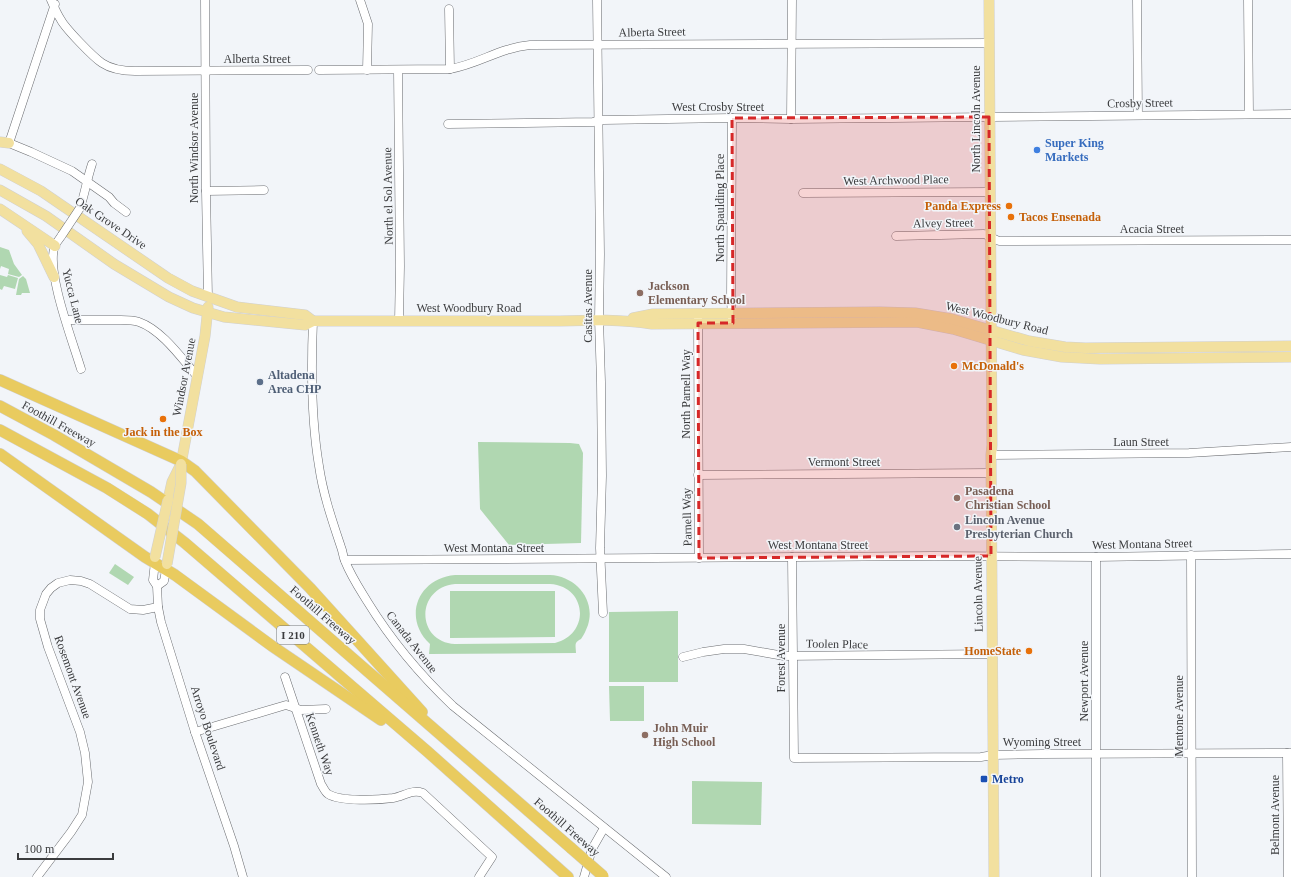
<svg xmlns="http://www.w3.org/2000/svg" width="1291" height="877" font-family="'Times New Roman',serif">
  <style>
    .green { fill: #b0d7b1; fill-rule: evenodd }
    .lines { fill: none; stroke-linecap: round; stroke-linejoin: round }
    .minor-casing { stroke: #6a6c70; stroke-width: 9 }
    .major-casing { stroke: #d0d0d1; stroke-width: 11 }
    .highway-casing { stroke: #d0d0d1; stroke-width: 12 }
    .minor { stroke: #fff; stroke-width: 8 }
    .major { stroke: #f2e09f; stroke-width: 10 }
    .highway { stroke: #e9cb5f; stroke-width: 11 }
    .minor-bridge-casing { stroke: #6a6c70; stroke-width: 9; stroke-linecap: butt }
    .major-bridge-casing { stroke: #d0d0d1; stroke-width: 11; stroke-linecap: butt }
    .highway-bridge-casing { stroke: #d0d0d1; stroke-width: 12; stroke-linecap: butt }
    .minor-bridge { stroke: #fff; stroke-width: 8 }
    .major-bridge { stroke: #f2e09f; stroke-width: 10 }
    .highway-bridge { stroke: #e9cb5f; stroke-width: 11 }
    .marked { fill: #d62828; fill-opacity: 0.2; stroke: #d62828; stroke-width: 3; stroke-dasharray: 8 5; stroke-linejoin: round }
    .shop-dot { fill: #3f7fe0; stroke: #f2f5f9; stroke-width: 1.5 }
    .food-dot { fill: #e8710a; stroke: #f2f5f9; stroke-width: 1.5 }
    .education-dot { fill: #8d6e63; stroke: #f2f5f9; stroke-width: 1.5 }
    .service-dot { fill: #5c6f8a; stroke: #f2f5f9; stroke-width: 1.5 }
    .worship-dot { fill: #6b7280; stroke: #f2f5f9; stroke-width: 1.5 }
    .transit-dot { fill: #1a4fb4; stroke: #f2f5f9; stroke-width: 1.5 }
    .labels { text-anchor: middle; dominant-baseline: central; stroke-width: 3; stroke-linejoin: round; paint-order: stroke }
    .shield { fill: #f2f5f9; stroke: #727476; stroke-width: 1 }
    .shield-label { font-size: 11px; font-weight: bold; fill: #3b3c3e }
    .street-label { font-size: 12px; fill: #3b3c3e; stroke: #f2f5f9 }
    .shop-label { font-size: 12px; font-weight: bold; fill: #366cbe; stroke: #f2f5f9; text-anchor: start }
    .food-label { font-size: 12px; font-weight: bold; fill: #c56008; stroke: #f2f5f9; text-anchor: end }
    .education-label { font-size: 12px; font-weight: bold; fill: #785e54; stroke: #f2f5f9; text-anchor: start }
    .service-label { font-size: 12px; font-weight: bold; fill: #4e5e75; stroke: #f2f5f9; text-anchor: start }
    .worship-label { font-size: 12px; font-weight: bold; fill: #5b616d; stroke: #f2f5f9; text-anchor: start }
    .transit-label { font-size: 12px; font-weight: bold; fill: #164399; stroke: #f2f5f9; text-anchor: start }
  </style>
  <rect width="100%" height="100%" fill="#f2f5f9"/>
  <g class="green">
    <path d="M 0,247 L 9,250 L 14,264 L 22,275 L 19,277 L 8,274 L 9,269 L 1,266 L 0,269 Z"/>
    <path d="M 0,275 L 7,277 L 8,275 L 18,278 L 15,289 L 4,286 L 2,290 L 0,289 Z"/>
    <path d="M 23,276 L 26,279 L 30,293 L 22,293 L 21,295 L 16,295 L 19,279 Z"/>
    <path d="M 478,442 L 570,443 L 579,444 L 583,453 L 581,543 L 509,545 L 480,509 Z"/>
    <path d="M 115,564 L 134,577 L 128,585 L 109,573 Z"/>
    <path d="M 455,575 L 550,575 C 575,576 596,599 588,625 C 586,630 584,635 581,639 C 579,640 577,641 576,643 C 575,645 576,650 576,653 L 429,654 L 430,644 C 402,618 418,578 455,575 ZM 455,584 L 550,584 C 587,586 591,634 555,643 L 455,644 C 416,642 415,588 455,584 Z"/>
    <path d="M 450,591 L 555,591 L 555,637 L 450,638 Z"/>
    <path d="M 678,611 L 678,682 L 609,682 L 609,612 Z"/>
    <path d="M 609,686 L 644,686 L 644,721 L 610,721 Z"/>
    <path d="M 692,781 L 762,782 L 761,825 L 692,824 Z"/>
  </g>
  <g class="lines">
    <g class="minor-casing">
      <g id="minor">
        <path d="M 51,0 C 54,7 57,14 61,20 C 66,29 93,57 102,63 C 111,69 124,71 135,71 L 308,70"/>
        <path d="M 205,0 L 206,191 L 208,297"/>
        <path d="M 360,0 L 368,24 L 367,70"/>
        <path d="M 597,0 L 600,254 L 599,319 L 601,382 L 602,476 L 600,548 L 603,613"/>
        <path d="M 1137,0 L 1138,115"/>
        <path d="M 1248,0 L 1249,114"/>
        <path d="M 55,4 L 9,143 L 31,152 L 72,171 L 109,197 L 114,203 L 126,212"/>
        <path d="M 449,9 L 450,69"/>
        <path d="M 319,70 L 450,69 C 479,64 499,48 530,45 L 989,43"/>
        <path d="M 398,70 L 400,266 L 399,321"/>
        <path d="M 732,118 L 731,300 L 732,318"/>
        <path d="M 791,119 L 792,0"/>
        <path d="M 448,124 L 593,122 L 603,120 L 732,118 L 791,119 L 1291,114"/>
        <path d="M 206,191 L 264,190"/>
        <path d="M 803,193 L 990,192"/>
        <path d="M 80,208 C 85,193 87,179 92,164"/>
        <path d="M 62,235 C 60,238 57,242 55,245 C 45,270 73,342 81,369"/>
        <path d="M 896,236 L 984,234 L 999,241 L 1291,240"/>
        <path d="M 698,319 L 699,558"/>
        <path d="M 66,320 C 81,320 96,320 112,320 C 121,320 131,319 139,322 C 162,330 182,359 197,376"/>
        <path d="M 313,321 C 311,368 311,419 319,466 C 323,494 332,520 341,547 C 343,552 343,557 345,561 C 351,576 359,588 367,601 C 391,640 419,674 453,706 L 666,877"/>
        <path d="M 991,455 L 1189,453 L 1291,447"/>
        <path d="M 698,475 L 991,473"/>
        <path d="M 1191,555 L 1192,877"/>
        <path d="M 792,557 L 794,758 L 981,757 L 993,755 L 1042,754 L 1291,753"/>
        <path d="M 345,560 L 934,556 L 1096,557 L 1291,554"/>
        <path d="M 155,562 L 153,580 L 157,586 L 158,607 L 161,622 L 195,732 L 234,846 L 243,877"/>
        <path d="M 157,586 L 164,581 L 166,570"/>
        <path d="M 683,657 L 703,652 L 724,649 L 744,649 L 784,656 L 992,654"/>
        <path d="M 285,677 L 321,784 C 323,787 325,792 328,794 C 341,802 378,800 393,798 C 404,796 412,789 423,793 L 492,857 L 479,877"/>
        <path d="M 195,732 L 286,705 L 301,710 L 326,709"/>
        <path d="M 1287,753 L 1288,877"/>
        <path d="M 37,877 L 71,832 L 82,815 L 88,782 L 85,753 L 80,732 L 48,647 L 40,619 L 40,610 L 46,594 L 51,588 L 58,583 L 70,580 L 81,581 L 90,584 L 130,609 L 143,610 L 158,607"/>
        <path d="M 584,877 L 592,849 L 604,828"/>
        <path d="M 1096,877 L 1096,557"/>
      </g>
    </g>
    <g class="major-casing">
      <g id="major">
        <path d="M 989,0 L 992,445 L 991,455 L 994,877"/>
        <path d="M 0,142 L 9,143"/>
        <path d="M 0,169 L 41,191 L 168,278 L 192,291 L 237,307 L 305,315 L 313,321"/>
        <path d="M 0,190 L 46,216 L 114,264 L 169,297 L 193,308 L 224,317 L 305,325 L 313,321 L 559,321 C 591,320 621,319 652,324 L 917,322 L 953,329 L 1023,350 L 1062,357 L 1100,359 L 1291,357"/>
        <path d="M 0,209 L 55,246"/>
        <path d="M 27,231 L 38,244 L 54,277"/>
        <path d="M 633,318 L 653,314 L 880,312 L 915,313 L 952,319 L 1029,341 L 1065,347 L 1085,348 L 1291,346"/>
        <path d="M 168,500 L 172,482 L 181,464 L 205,336 L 208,307"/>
      </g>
    </g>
    <g class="highway-casing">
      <g id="highway">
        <path d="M 0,380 L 181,461 L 195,471 L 310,588 L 422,712"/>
        <path d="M 0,406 L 54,435 L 151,492 L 198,524 L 571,848"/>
        <path d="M 0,430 L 107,488 L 148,514 L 185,543 L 428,752 L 568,877"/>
        <path d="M 0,454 L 145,557 L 175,575 L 272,646 L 381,720"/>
      </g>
    </g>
    <use href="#minor" class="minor"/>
    <use href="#major" class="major"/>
    <use href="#highway" class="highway"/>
    <g class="minor-bridge-casing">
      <path id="minor-bridge" d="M 62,235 L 80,208"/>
    </g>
    <g class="major-bridge-casing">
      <g id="major-bridge">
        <path d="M 155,557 L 168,500"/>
        <path d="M 167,564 L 181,483 L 181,464"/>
      </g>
    </g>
    <g class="highway-bridge-casing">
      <path id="highway-bridge" d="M 571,848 L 603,876"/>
    </g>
    <use href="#minor-bridge" class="minor-bridge"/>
    <use href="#major-bridge" class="major-bridge"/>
    <use href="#highway-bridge" class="highway-bridge"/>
  </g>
  <path class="marked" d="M 989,117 L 991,556 L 699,558 L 698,323 L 733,323 L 732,118 Z"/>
  <circle class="shop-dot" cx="1037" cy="150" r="4"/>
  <g class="food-dot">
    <circle cx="1009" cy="206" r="4"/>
    <circle cx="1011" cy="217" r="4"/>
    <circle cx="954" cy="366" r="4"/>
    <circle cx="163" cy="419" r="4"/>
    <circle cx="1029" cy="651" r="4"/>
  </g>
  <g class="education-dot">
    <circle cx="640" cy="293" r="4"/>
    <circle cx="957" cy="498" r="4"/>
    <circle cx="645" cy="735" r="4"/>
  </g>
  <circle class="service-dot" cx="260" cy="382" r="4"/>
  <circle class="worship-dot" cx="957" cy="527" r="4"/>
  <rect class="transit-dot" x="980" y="775" width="8" height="8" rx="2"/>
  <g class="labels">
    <rect class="shield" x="277" y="626" width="32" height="18" rx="3"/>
    <g class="shield-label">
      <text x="293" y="635">I 210</text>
    </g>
    <g class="street-label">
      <text transform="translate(652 32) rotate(-1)">Alberta Street</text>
      <text x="257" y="59">Alberta Street</text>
      <text transform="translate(1140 103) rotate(-1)">Crosby Street</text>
      <text x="718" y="107">West Crosby Street</text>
      <text transform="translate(976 119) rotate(-90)">North Lincoln Avenue</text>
      <text transform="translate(194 148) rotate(-90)">North Windsor Avenue</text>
      <text transform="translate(896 180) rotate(-1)">West Archwood Place</text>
      <text transform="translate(388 196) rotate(-91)">North el Sol Avenue</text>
      <text transform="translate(720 208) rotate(-90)">North Spaulding Place</text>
      <text transform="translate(111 223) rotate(34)">Oak Grove Drive</text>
      <text transform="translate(943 223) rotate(-1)">Alvey Street</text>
      <text x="1152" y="229">Acacia Street</text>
      <text transform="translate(73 296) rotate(76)">Yucca Lane</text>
      <text transform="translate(588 306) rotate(-90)">Casitas Avenue</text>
      <text x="469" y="308">West Woodbury Road</text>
      <text transform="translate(997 318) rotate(14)">West Woodbury Road</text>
      <text transform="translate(184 377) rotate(-79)">Windsor Avenue</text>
      <text transform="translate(686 394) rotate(-90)">North Parnell Way</text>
      <text transform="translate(59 424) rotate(29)">Foothill Freeway</text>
      <text x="1141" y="442">Laun Street</text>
      <text x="844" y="462">Vermont Street</text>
      <text transform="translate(687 517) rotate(-91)">Parnell Way</text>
      <text transform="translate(1142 544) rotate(-1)">West Montana Street</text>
      <text x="818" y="545">West Montana Street</text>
      <text x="494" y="548">West Montana Street</text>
      <text transform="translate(978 594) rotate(-91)">Lincoln Avenue</text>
      <text transform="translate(323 615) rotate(41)">Foothill Freeway</text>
      <text transform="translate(412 642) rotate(52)">Canada Avenue</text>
      <text transform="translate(837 644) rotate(1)">Toolen Place</text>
      <text transform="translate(781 658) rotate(-90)">Forest Avenue</text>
      <text transform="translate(73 677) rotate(70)">Rosemont Avenue</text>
      <text transform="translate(1084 681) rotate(-90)">Newport Avenue</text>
      <text transform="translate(1179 716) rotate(-90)">Mentone Avenue</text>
      <text transform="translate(208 728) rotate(72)">Arroyo Boulevard</text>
      <text x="1042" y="742">Wyoming Street</text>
      <text transform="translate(320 744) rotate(71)">Kenneth Way</text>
      <text transform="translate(1275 815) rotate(-90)">Belmont Avenue</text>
      <text transform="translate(567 827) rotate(41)">Foothill Freeway</text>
    </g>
    <g class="shop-label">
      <text x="1045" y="143">Super King<tspan x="1045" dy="14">Markets</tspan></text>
    </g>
    <g class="food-label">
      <text x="1001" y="206">Panda Express</text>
      <text x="1019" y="217" text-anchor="start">Tacos Ensenada</text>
      <text x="962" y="366" text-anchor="start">McDonald's</text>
      <text x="163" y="432" text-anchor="middle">Jack in the Box</text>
      <text x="1021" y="651">HomeState</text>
    </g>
    <g class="education-label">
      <text x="648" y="286">Jackson<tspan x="648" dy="14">Elementary School</tspan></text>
      <text x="965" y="491">Pasadena<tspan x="965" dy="14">Christian School</tspan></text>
      <text x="653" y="728">John Muir<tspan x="653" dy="14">High School</tspan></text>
    </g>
    <g class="service-label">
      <text x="268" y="375">Altadena<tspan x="268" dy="14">Area CHP</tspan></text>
    </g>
    <g class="worship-label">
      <text x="965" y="520">Lincoln Avenue<tspan x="965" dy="14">Presbyterian Church</tspan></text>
    </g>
    <g class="transit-label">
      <text x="992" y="779">Metro</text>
    </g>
  </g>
  <path d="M18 853v6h95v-6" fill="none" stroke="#3b3c3e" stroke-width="2"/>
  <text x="24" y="853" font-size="12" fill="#3b3c3e" stroke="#f2f5f9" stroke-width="3" paint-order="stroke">100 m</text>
</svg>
